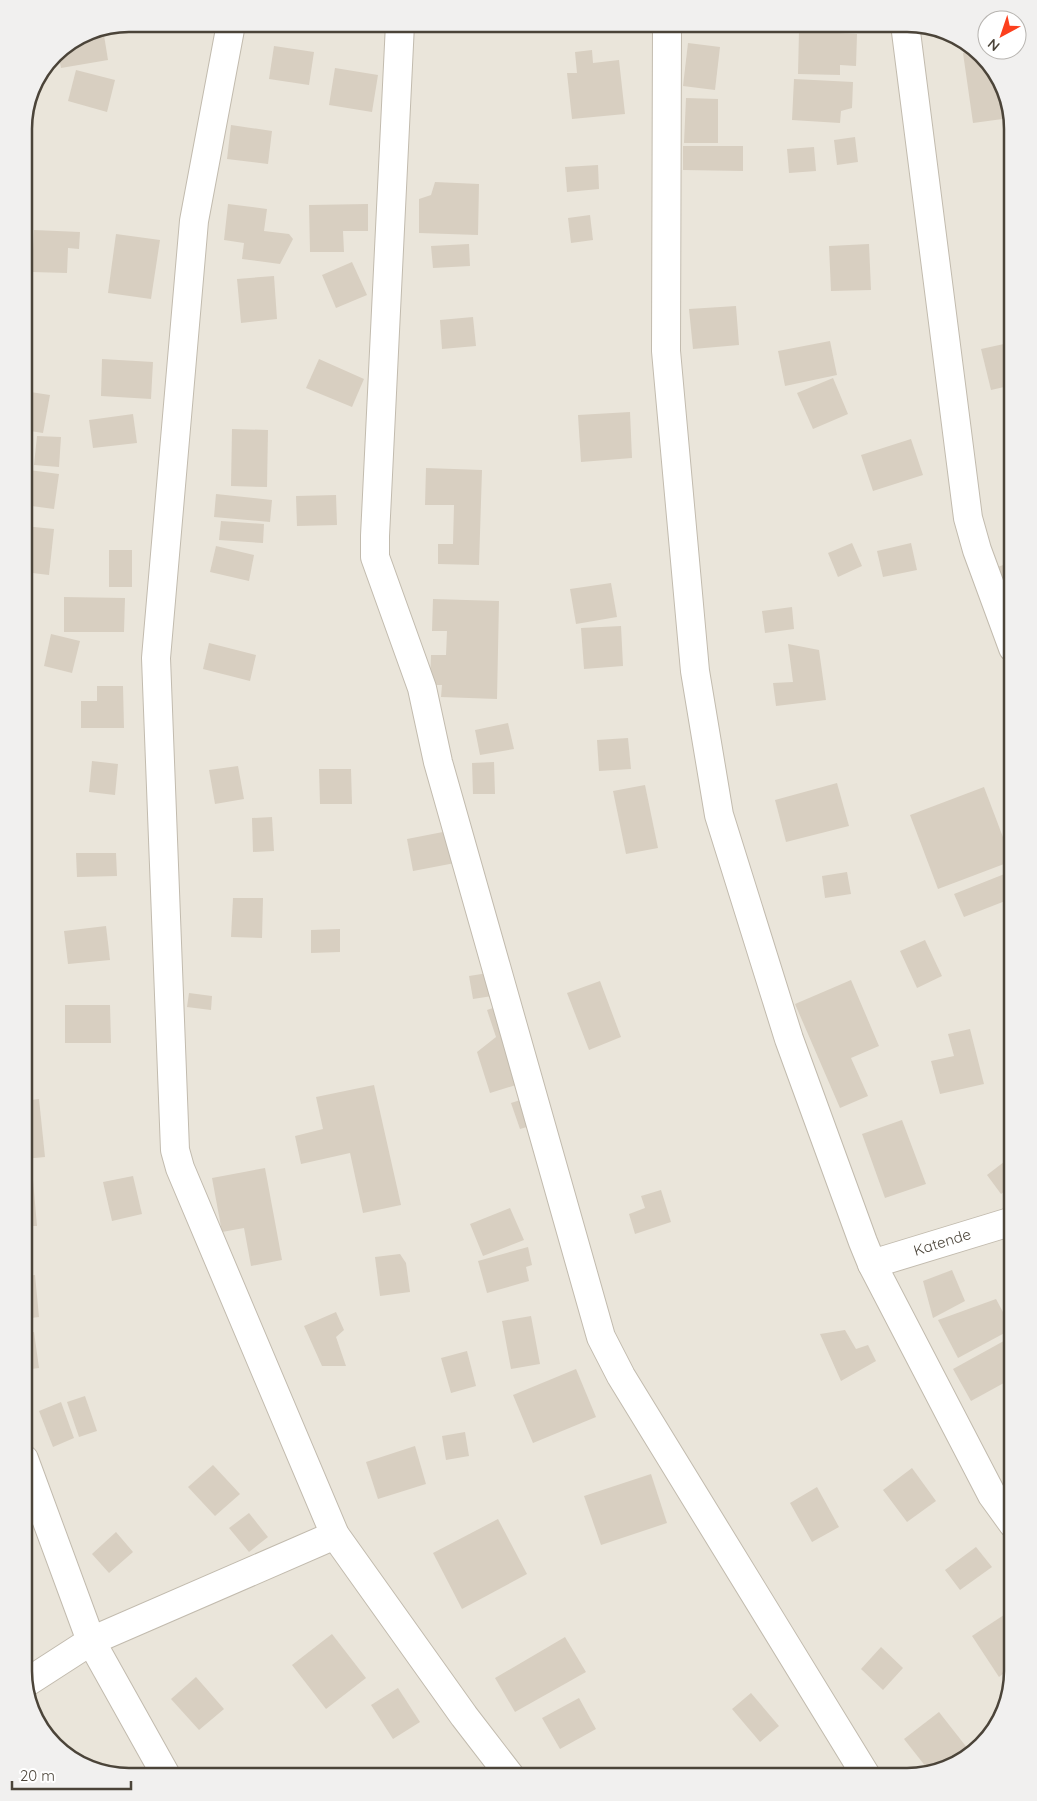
<svg xmlns="http://www.w3.org/2000/svg" width="1037" height="1801" font-family="Quicksand,sans-serif">
  <style>
    .residential { fill: #eae5da }
    .building { fill: #d8cfc1 }
    .lines { fill: none; stroke-linecap: round; stroke-linejoin: round }
    .street-casing { stroke: #c2bbae; stroke-width: 30 }
    .street { stroke: #fff; stroke-width: 28 }
    .labels { text-anchor: middle; dominant-baseline: central; stroke-width: 4; stroke-linejoin: round; paint-order: stroke }
    .street-label { font-size: 15px; fill: #4b4439; stroke: #fff }
    .rim { fill: none; stroke: #4b4439; stroke-width: 2.5 }
  </style>
  <rect width="100%" height="100%" fill="#f6f3ec"/>
  <path class="residential" d="M 130,24 L 915,24 L 966,42 L 1002,83 L 1013,130 L 1013,1672 L 996,1730 L 954,1766 L 907,1777 L 123,1777 L 71,1760 L 35,1718 L 24,1671 L 24,123 L 32,89 L 55,55 L 89,32 Z"/>
  <g class="building">
    <path d="M 804,24 L 834,24 L 834,25 L 806,31 Z"/>
    <path d="M 103,29 L 108,60 L 61,68 L 58,53 L 89,32 Z"/>
    <path d="M 799,31 L 857,34 L 856,66 L 840,65 L 840,75 L 798,74 Z"/>
    <path d="M 688,43 L 720,47 L 715,90 L 683,86 Z"/>
    <path d="M 274,46 L 314,52 L 309,85 L 269,79 Z"/>
    <path d="M 592,50 L 593,63 L 619,60 L 625,114 L 572,119 L 567,73 L 577,73 L 575,52 Z"/>
    <path d="M 975,52 L 1002,83 L 1010,118 L 973,123 L 963,53 Z"/>
    <path d="M 335,68 L 378,75 L 372,112 L 329,105 Z"/>
    <path d="M 76,70 L 115,80 L 107,112 L 68,101 Z"/>
    <path d="M 794,79 L 853,82 L 852,108 L 841,111 L 840,123 L 792,120 Z"/>
    <path d="M 686,98 L 718,99 L 718,143 L 684,143 Z"/>
    <path d="M 231,125 L 272,131 L 268,164 L 227,159 Z"/>
    <path d="M 855,137 L 858,162 L 837,165 L 834,140 Z"/>
    <path d="M 683,146 L 743,146 L 743,171 L 683,170 Z"/>
    <path d="M 814,147 L 816,171 L 789,173 L 787,149 Z"/>
    <path d="M 598,165 L 599,189 L 567,192 L 565,167 Z"/>
    <path d="M 435,182 L 479,184 L 478,235 L 419,233 L 419,199 L 431,195 Z"/>
    <path d="M 228,204 L 267,209 L 264,231 L 289,234 L 293,239 L 280,264 L 242,259 L 244,243 L 224,240 Z"/>
    <path d="M 368,204 L 368,231 L 343,231 L 344,252 L 310,252 L 309,205 Z"/>
    <path d="M 590,215 L 593,240 L 571,243 L 568,218 Z"/>
    <path d="M 34,230 L 80,232 L 79,249 L 68,248 L 67,273 L 32,272 Z"/>
    <path d="M 116,234 L 160,240 L 151,299 L 108,293 Z"/>
    <path d="M 469,244 L 470,266 L 433,268 L 431,246 Z"/>
    <path d="M 869,244 L 871,290 L 831,291 L 829,246 Z"/>
    <path d="M 352,262 L 367,295 L 336,308 L 322,275 Z"/>
    <path d="M 274,276 L 277,319 L 241,323 L 237,279 Z"/>
    <path d="M 736,306 L 739,345 L 693,349 L 689,309 Z"/>
    <path d="M 473,317 L 476,346 L 442,349 L 440,320 Z"/>
    <path d="M 830,341 L 837,375 L 785,386 L 778,351 Z"/>
    <path d="M 1013,342 L 1013,385 L 991,390 L 981,349 Z"/>
    <path d="M 102,359 L 153,362 L 151,399 L 101,396 Z"/>
    <path d="M 319,359 L 364,379 L 352,407 L 306,388 Z"/>
    <path d="M 833,378 L 848,414 L 813,429 L 797,393 Z"/>
    <path d="M 24,391 L 50,395 L 43,433 L 24,430 Z"/>
    <path d="M 630,412 L 632,458 L 581,462 L 578,415 Z"/>
    <path d="M 133,414 L 137,443 L 93,448 L 89,420 Z"/>
    <path d="M 232,429 L 268,430 L 267,487 L 231,486 Z"/>
    <path d="M 37,436 L 61,437 L 59,467 L 34,465 Z"/>
    <path d="M 911,439 L 923,475 L 873,491 L 861,455 Z"/>
    <path d="M 426,468 L 482,470 L 479,565 L 438,564 L 438,544 L 453,544 L 454,505 L 425,505 Z"/>
    <path d="M 29,470 L 59,474 L 54,509 L 24,505 Z"/>
    <path d="M 216,494 L 272,500 L 270,522 L 214,517 Z"/>
    <path d="M 336,495 L 337,525 L 297,526 L 296,496 Z"/>
    <path d="M 221,521 L 264,524 L 263,543 L 219,540 Z"/>
    <path d="M 24,526 L 54,529 L 49,575 L 24,572 Z"/>
    <path d="M 852,543 L 862,566 L 838,577 L 828,553 Z"/>
    <path d="M 911,543 L 917,570 L 883,577 L 877,551 Z"/>
    <path d="M 216,546 L 254,555 L 249,581 L 210,572 Z"/>
    <rect x="109" y="550" width="23" height="37"/>
    <path d="M 1013,562 L 1013,610 L 997,567 Z"/>
    <path d="M 611,583 L 617,617 L 576,624 L 570,589 Z"/>
    <path d="M 64,597 L 125,598 L 124,632 L 64,632 Z"/>
    <path d="M 433,599 L 499,601 L 497,699 L 441,697 L 442,685 L 430,685 L 431,655 L 446,655 L 447,631 L 432,631 Z"/>
    <path d="M 792,607 L 794,629 L 765,633 L 762,611 Z"/>
    <path d="M 621,626 L 623,666 L 584,669 L 581,628 Z"/>
    <path d="M 51,634 L 80,641 L 72,673 L 44,666 Z"/>
    <path d="M 209,643 L 256,655 L 250,681 L 203,669 Z"/>
    <path d="M 788,644 L 819,650 L 826,700 L 776,706 L 773,683 L 793,682 Z"/>
    <path d="M 97,686 L 123,686 L 124,728 L 81,728 L 81,701 L 97,701 Z"/>
    <path d="M 508,723 L 514,749 L 480,755 L 475,730 Z"/>
    <path d="M 628,738 L 631,769 L 599,771 L 597,740 Z"/>
    <path d="M 92,761 L 118,764 L 115,795 L 89,792 Z"/>
    <path d="M 494,762 L 495,794 L 473,794 L 472,763 Z"/>
    <path d="M 238,766 L 244,799 L 215,804 L 209,770 Z"/>
    <path d="M 319,769 L 351,769 L 352,804 L 320,804 Z"/>
    <path d="M 837,783 L 849,826 L 786,842 L 775,800 Z"/>
    <path d="M 645,785 L 658,848 L 626,854 L 613,791 Z"/>
    <path d="M 984,787 L 1012,861 L 938,889 L 910,815 Z"/>
    <path d="M 272,817 L 274,851 L 253,852 L 252,818 Z"/>
    <path d="M 448,831 L 455,863 L 413,871 L 407,839 Z"/>
    <path d="M 76,853 L 116,853 L 117,876 L 77,877 Z"/>
    <path d="M 847,872 L 851,894 L 825,898 L 822,876 Z"/>
    <path d="M 1007,873 L 1013,890 L 1013,898 L 964,917 L 954,894 Z"/>
    <path d="M 233,898 L 263,898 L 262,938 L 231,937 Z"/>
    <path d="M 106,926 L 110,960 L 68,964 L 64,931 Z"/>
    <path d="M 340,929 L 340,952 L 311,953 L 311,930 Z"/>
    <path d="M 925,940 L 942,976 L 917,988 L 900,951 Z"/>
    <path d="M 1013,945 L 1013,969 L 1004,950 Z"/>
    <path d="M 507,970 L 512,993 L 473,999 L 469,976 Z"/>
    <path d="M 851,980 L 879,1046 L 851,1058 L 868,1096 L 840,1108 L 795,1004 Z"/>
    <path d="M 600,981 L 621,1037 L 589,1050 L 567,993 Z"/>
    <path d="M 189,993 L 212,996 L 211,1010 L 187,1007 Z"/>
    <path d="M 508,1003 L 532,1080 L 490,1093 L 477,1052 L 496,1037 L 487,1010 Z"/>
    <path d="M 65,1005 L 110,1005 L 111,1043 L 65,1043 Z"/>
    <path d="M 970,1029 L 984,1084 L 940,1094 L 931,1061 L 954,1056 L 948,1034 Z"/>
    <path d="M 374,1085 L 401,1205 L 363,1213 L 350,1153 L 301,1164 L 295,1136 L 323,1129 L 316,1097 Z"/>
    <path d="M 536,1095 L 544,1122 L 520,1129 L 511,1103 Z"/>
    <path d="M 39,1099 L 45,1157 L 24,1159 L 24,1101 Z"/>
    <path d="M 902,1120 L 926,1184 L 885,1198 L 862,1134 Z"/>
    <path d="M 1013,1155 L 1013,1185 L 1001,1194 L 987,1175 Z"/>
    <path d="M 265,1168 L 282,1260 L 251,1266 L 244,1228 L 222,1232 L 212,1178 Z"/>
    <path d="M 133,1176 L 142,1214 L 112,1221 L 103,1182 Z"/>
    <path d="M 33,1180 L 37,1226 L 24,1226 L 24,1181 Z"/>
    <path d="M 661,1190 L 671,1222 L 635,1234 L 629,1214 L 645,1208 L 641,1196 Z"/>
    <path d="M 510,1208 L 524,1240 L 483,1256 L 470,1224 Z"/>
    <path d="M 528,1247 L 532,1265 L 526,1267 L 529,1281 L 487,1293 L 478,1261 Z"/>
    <path d="M 400,1254 L 406,1263 L 410,1292 L 380,1296 L 375,1257 Z"/>
    <path d="M 952,1270 L 965,1301 L 933,1318 L 923,1281 Z"/>
    <path d="M 35,1275 L 39,1317 L 24,1319 L 24,1276 Z"/>
    <path d="M 996,1299 L 1012,1329 L 958,1358 L 938,1320 Z"/>
    <path d="M 336,1312 L 344,1330 L 336,1337 L 346,1366 L 322,1366 L 304,1326 Z"/>
    <path d="M 531,1316 L 540,1364 L 511,1369 L 502,1321 Z"/>
    <path d="M 845,1330 L 856,1349 L 868,1345 L 876,1361 L 841,1381 L 820,1334 Z"/>
    <path d="M 34,1332 L 39,1368 L 24,1370 L 24,1333 Z"/>
    <path d="M 1011,1337 L 1013,1341 L 1013,1378 L 971,1401 L 953,1369 Z"/>
    <path d="M 467,1351 L 476,1386 L 451,1393 L 441,1358 Z"/>
    <path d="M 576,1369 L 596,1417 L 533,1443 L 513,1395 Z"/>
    <path d="M 85,1396 L 97,1431 L 79,1437 L 67,1402 Z"/>
    <path d="M 61,1402 L 74,1438 L 53,1447 L 39,1411 Z"/>
    <path d="M 1013,1417 L 1013,1437 L 1003,1426 Z"/>
    <path d="M 465,1432 L 469,1456 L 446,1460 L 442,1436 Z"/>
    <path d="M 415,1446 L 426,1484 L 378,1499 L 366,1462 Z"/>
    <path d="M 213,1465 L 240,1494 L 215,1516 L 188,1487 Z"/>
    <path d="M 912,1468 L 936,1501 L 907,1522 L 883,1490 Z"/>
    <path d="M 651,1474 L 667,1523 L 601,1545 L 584,1496 Z"/>
    <path d="M 817,1487 L 839,1527 L 812,1542 L 790,1503 Z"/>
    <path d="M 249,1513 L 268,1537 L 249,1552 L 229,1528 Z"/>
    <path d="M 498,1519 L 527,1574 L 462,1609 L 433,1553 Z"/>
    <path d="M 116,1532 L 133,1552 L 109,1573 L 92,1554 Z"/>
    <path d="M 976,1547 L 992,1567 L 960,1590 L 945,1570 Z"/>
    <path d="M 1013,1609 L 1013,1666 L 999,1677 L 972,1636 Z"/>
    <path d="M 332,1634 L 366,1678 L 326,1709 L 292,1665 Z"/>
    <path d="M 565,1637 L 586,1672 L 515,1712 L 495,1678 Z"/>
    <path d="M 881,1647 L 903,1668 L 883,1690 L 861,1669 Z"/>
    <path d="M 196,1677 L 224,1709 L 199,1730 L 171,1699 Z"/>
    <path d="M 398,1688 L 420,1722 L 393,1739 L 371,1705 Z"/>
    <path d="M 751,1693 L 779,1726 L 760,1742 L 732,1709 Z"/>
    <path d="M 579,1698 L 596,1729 L 560,1749 L 542,1718 Z"/>
    <path d="M 939,1712 L 968,1749 L 942,1769 L 930,1772 L 904,1739 Z"/>
    <path d="M 254,1768 L 261,1777 L 242,1777 Z"/>
  </g>
  <g class="lines">
    <g class="street-casing">
      <g id="street">
        <path d="M 231,24 L 194,221 L 156,658 L 175,1150 L 180,1168 L 335,1535 L 464,1716 L 511,1777"/>
        <path d="M 400,24 L 375,536 L 375,557 L 422,688 L 438,762 L 601,1337 L 621,1376 L 867,1777"/>
        <path d="M 667,24 L 666,351 L 695,671 L 719,815 L 789,1039 L 863,1242 L 872,1264 L 992,1495 L 1013,1524"/>
        <path d="M 905,24 L 968,518 L 977,550 L 1013,648"/>
        <path d="M 872,1264 L 1013,1221"/>
        <path d="M 24,1459 L 91,1641 L 167,1777"/>
        <path d="M 26,1683 L 91,1641 L 335,1535"/>
      </g>
    </g>
    <use href="#street" class="street"/>
  </g>
  <g class="labels">
    <g class="street-label">
      <text transform="translate(942 1242) rotate(-17)">Katende</text>
    </g>
  </g>
  <path d="M0 0H1037V1801H0ZM129 32H907A97 97 0 0 1 1004 129V1671A97 97 0 0 1 907 1768H129A97 97 0 0 1 32 1671V129A97 97 0 0 1 129 32Z" fill="#f1f0ef" fill-rule="evenodd"/>
  <path class="rim" d="M129 32H907A97 97 0 0 1 1004 129V1671A97 97 0 0 1 907 1768H129A97 97 0 0 1 32 1671V129A97 97 0 0 1 129 32Z"/>
  <g transform="translate(1002 35) rotate(220)"><circle r="24" fill="#ffffff" stroke="#b7b4b0"/>
  <path d="M0-4L9 19L0 12L-9 19Z" fill="#fc3f1d"/>
  <text y="-8" font-size="14" font-weight="bold" text-anchor="middle" fill="#4b4439">N</text>
  </g>
  <path d="M12 1781v8h119v-8" fill="none" stroke="#4b4439" stroke-width="2.5"/>
  <text x="20" y="1781" font-size="15" fill="#4b4439" stroke="#ffffff" stroke-width="4" paint-order="stroke">20 m</text>
</svg>
